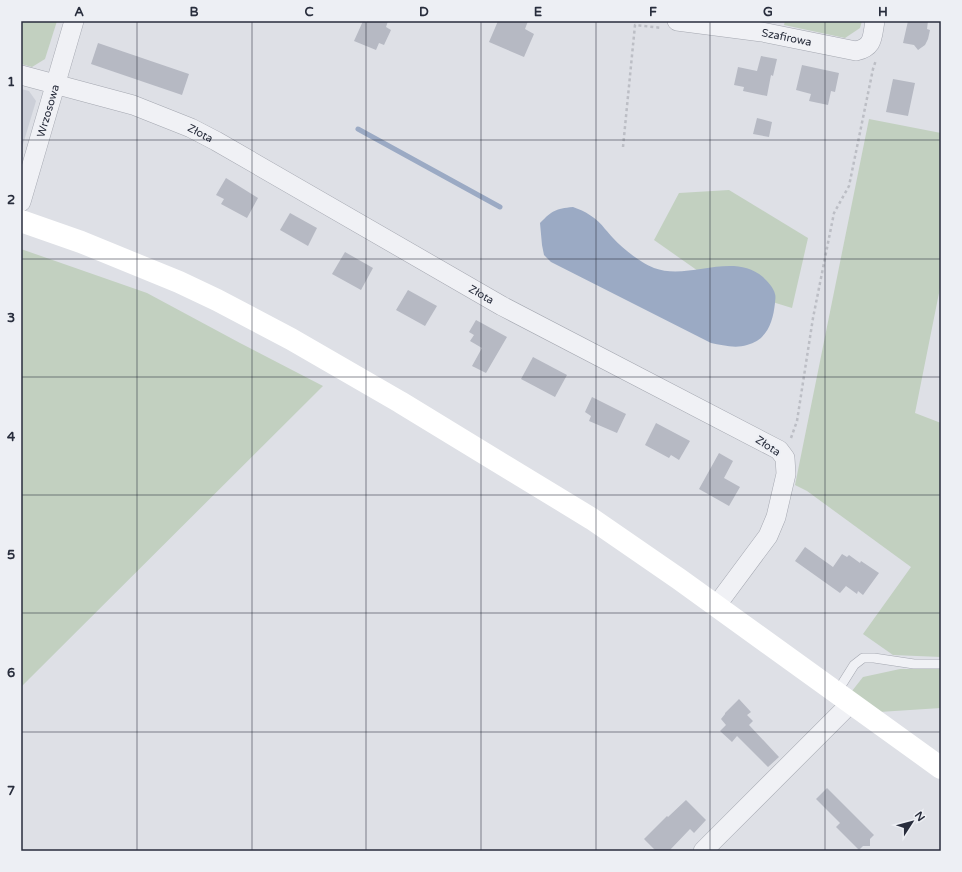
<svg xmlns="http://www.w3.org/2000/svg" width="962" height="872" font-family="'Varela Round',sans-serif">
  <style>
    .built { fill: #cccfd8 }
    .green { fill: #c2d0c0 }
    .water { fill: #9baac4 }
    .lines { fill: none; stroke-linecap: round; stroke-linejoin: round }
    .stream { stroke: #9baac4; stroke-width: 5 }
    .building { fill: #b6b9c3 }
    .lane-casing { stroke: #a4a7b0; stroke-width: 10 }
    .street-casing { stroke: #a4a7b0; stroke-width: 20 }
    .path { stroke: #bcbec5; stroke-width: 2.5; stroke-dasharray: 3 3; stroke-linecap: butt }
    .lane { stroke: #f0f1f5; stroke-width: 9 }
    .street { stroke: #f0f1f5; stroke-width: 19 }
    .secondary { stroke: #fff; stroke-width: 22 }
    .grid { fill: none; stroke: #282d3c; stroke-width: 1; stroke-opacity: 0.55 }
    .labels { text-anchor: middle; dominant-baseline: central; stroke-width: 4; stroke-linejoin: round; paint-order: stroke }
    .street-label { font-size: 11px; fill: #282d3c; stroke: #edeff4 }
    .neatline { fill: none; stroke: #282d3c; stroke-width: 1.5 }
    .grid-label { font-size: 13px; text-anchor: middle; font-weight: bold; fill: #282d3c }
  </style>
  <rect width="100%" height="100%" fill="#dee0e6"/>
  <path class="built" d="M 21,89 L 29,91 L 36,101 L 21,151 Z"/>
  <g class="green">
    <path d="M 21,21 L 57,21 L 45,59 L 32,67 L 21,64 Z"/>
    <path d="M 785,21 L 862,21 L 860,28 L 845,38 L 784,25 Z"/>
    <path d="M 869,119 L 941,133 L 941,283 L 915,413 L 941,423 L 941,657 L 893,655 L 863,634 L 911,567 L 807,491 L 795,485 Z"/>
    <path d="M 729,190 L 808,238 L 792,308 L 718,285 L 654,240 L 679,193 Z"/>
    <path d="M 21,249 L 147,293 L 240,343 L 323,386 L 21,687 Z"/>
    <path d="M 900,669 L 941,669 L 941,708 L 879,712 L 852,691 L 863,677 Z"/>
  </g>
  <path class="water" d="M 573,207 C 585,211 597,218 605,229 C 608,232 610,235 613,238 C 623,249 641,263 654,268 C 689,281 732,251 763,277 C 767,281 774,288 775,294 C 776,297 775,301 775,303 C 773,322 767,340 747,345 C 735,349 722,345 711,343 L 551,262 L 544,255 L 542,245 L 540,223 C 553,210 555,209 573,207 Z"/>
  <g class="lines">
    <path class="stream" d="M 358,129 L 500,207"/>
  </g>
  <g class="building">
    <path d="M 363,21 L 388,21 L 386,27 L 391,30 L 384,45 L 379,43 L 376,50 L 354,41 Z"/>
    <path d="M 498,21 L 528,21 L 525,29 L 534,34 L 524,57 L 489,42 Z"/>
    <path d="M 908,21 L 928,21 L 927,29 L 930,30 L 928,39 L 925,45 L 918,50 L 914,45 L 903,43 Z"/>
    <path d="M 98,43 L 189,74 L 182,95 L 91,64 Z"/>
    <path d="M 761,56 L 777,59 L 773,76 L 771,75 L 767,96 L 743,91 L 744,87 L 734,85 L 738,67 L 757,71 Z"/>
    <path d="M 802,65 L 839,73 L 835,92 L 831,91 L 828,105 L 809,101 L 811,94 L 796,90 Z"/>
    <path d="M 893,79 L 915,83 L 908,116 L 886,112 Z"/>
    <path d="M 757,118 L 772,122 L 769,137 L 753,134 Z"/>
    <path d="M 226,178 L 258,198 L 247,218 L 221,204 L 224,199 L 216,195 Z"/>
    <path d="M 290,213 L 317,228 L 308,246 L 280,230 Z"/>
    <path d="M 345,252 L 373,268 L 361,290 L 332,274 Z"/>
    <path d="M 408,290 L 437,306 L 425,326 L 396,310 Z"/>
    <path d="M 476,320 L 507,337 L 486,373 L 472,366 L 482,348 L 470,341 L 474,335 L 469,332 Z"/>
    <path d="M 533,357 L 567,375 L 555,397 L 521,379 Z"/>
    <path d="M 592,397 L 626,414 L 617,433 L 589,421 L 591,416 L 585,412 Z"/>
    <path d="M 656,423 L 690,441 L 679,460 L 671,455 L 669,458 L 645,445 Z"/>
    <path d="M 719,453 L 733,461 L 724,478 L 740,487 L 729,506 L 699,489 Z"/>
    <path d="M 805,547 L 833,567 L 842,554 L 847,557 L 849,555 L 860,563 L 861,561 L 879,573 L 863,595 L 858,591 L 857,594 L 846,586 L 840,593 L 795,561 Z"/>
    <path d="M 739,699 L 751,712 L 747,715 L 753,721 L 749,725 L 779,757 L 768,767 L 737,736 L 732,742 L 720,731 L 726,725 L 721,719 L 725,714 L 725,713 Z"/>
    <path d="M 827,788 L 874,835 L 870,839 L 870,846 L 863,846 L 859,850 L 836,827 L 840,823 L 816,799 Z"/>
    <path d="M 686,800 L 706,820 L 694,833 L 690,829 L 669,851 L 656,851 L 644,839 L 667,816 L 668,817 Z"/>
  </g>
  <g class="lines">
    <g class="lane-casing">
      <path id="lane" d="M 837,692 L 854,665 L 863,658 L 874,658 L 914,664 L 941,664"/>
    </g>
    <g class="street-casing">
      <g id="street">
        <path id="s1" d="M 677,21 L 762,32 L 856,51 C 874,47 872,37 875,21"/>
        <path id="s2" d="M 21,75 L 133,105 L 191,128 L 216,141 L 502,306 L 779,450 L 785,458 L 786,474 L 776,517 L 768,536 L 716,606"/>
        <path id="s3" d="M 21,202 L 74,21"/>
        <path d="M 703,851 L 851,703"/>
      </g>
    </g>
    <g class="path">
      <path d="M 623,147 L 635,25 L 662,28"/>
      <path d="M 791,438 L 797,421 L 813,318 L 834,213 L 849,186 L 873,69 L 876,60"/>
    </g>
    <use href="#lane" class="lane"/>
    <use href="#street" class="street"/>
    <path class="secondary" d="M 21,221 L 81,242 L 179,282 L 217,300 L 291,339 L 400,402 L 592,519 L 679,579 L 941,768"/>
  </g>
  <path class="grid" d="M 137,21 L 137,851M 252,21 L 252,851M 366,21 L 366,851M 481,21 L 481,851M 596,21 L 596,851M 710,21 L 710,851M 825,21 L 825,851M 21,140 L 941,140M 21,259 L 941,259M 21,377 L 941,377M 21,495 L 941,495M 21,613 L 941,613M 21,732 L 941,732"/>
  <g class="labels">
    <g class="street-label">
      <text stroke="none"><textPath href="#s1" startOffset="111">Szafirowa</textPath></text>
      <text stroke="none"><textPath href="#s3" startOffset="95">Wrzosowa</textPath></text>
      <text stroke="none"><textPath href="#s2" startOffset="189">Złota</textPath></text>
      <text stroke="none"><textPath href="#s2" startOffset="513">Złota</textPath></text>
      <text transform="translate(768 446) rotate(33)">Złota</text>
    </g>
  </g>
  <rect width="962" height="872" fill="none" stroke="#edeff4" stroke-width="44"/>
  <g transform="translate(912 822) rotate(54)" stroke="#edeff4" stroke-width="3" paint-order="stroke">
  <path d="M0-3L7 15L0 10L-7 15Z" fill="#282d3c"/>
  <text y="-6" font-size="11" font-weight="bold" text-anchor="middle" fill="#282d3c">N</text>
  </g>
  <rect x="22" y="22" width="918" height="828" class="neatline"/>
  <g class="grid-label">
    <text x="79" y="16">A</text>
    <text x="194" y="16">B</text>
    <text x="309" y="16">C</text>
    <text x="424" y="16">D</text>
    <text x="538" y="16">E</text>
    <text x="653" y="16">F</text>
    <text x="768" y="16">G</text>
    <text x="883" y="16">H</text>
    <text x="11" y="86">1</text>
    <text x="11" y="204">2</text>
    <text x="11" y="322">3</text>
    <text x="11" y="441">4</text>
    <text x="11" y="559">5</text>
    <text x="11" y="677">6</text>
    <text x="11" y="795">7</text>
  </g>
</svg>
